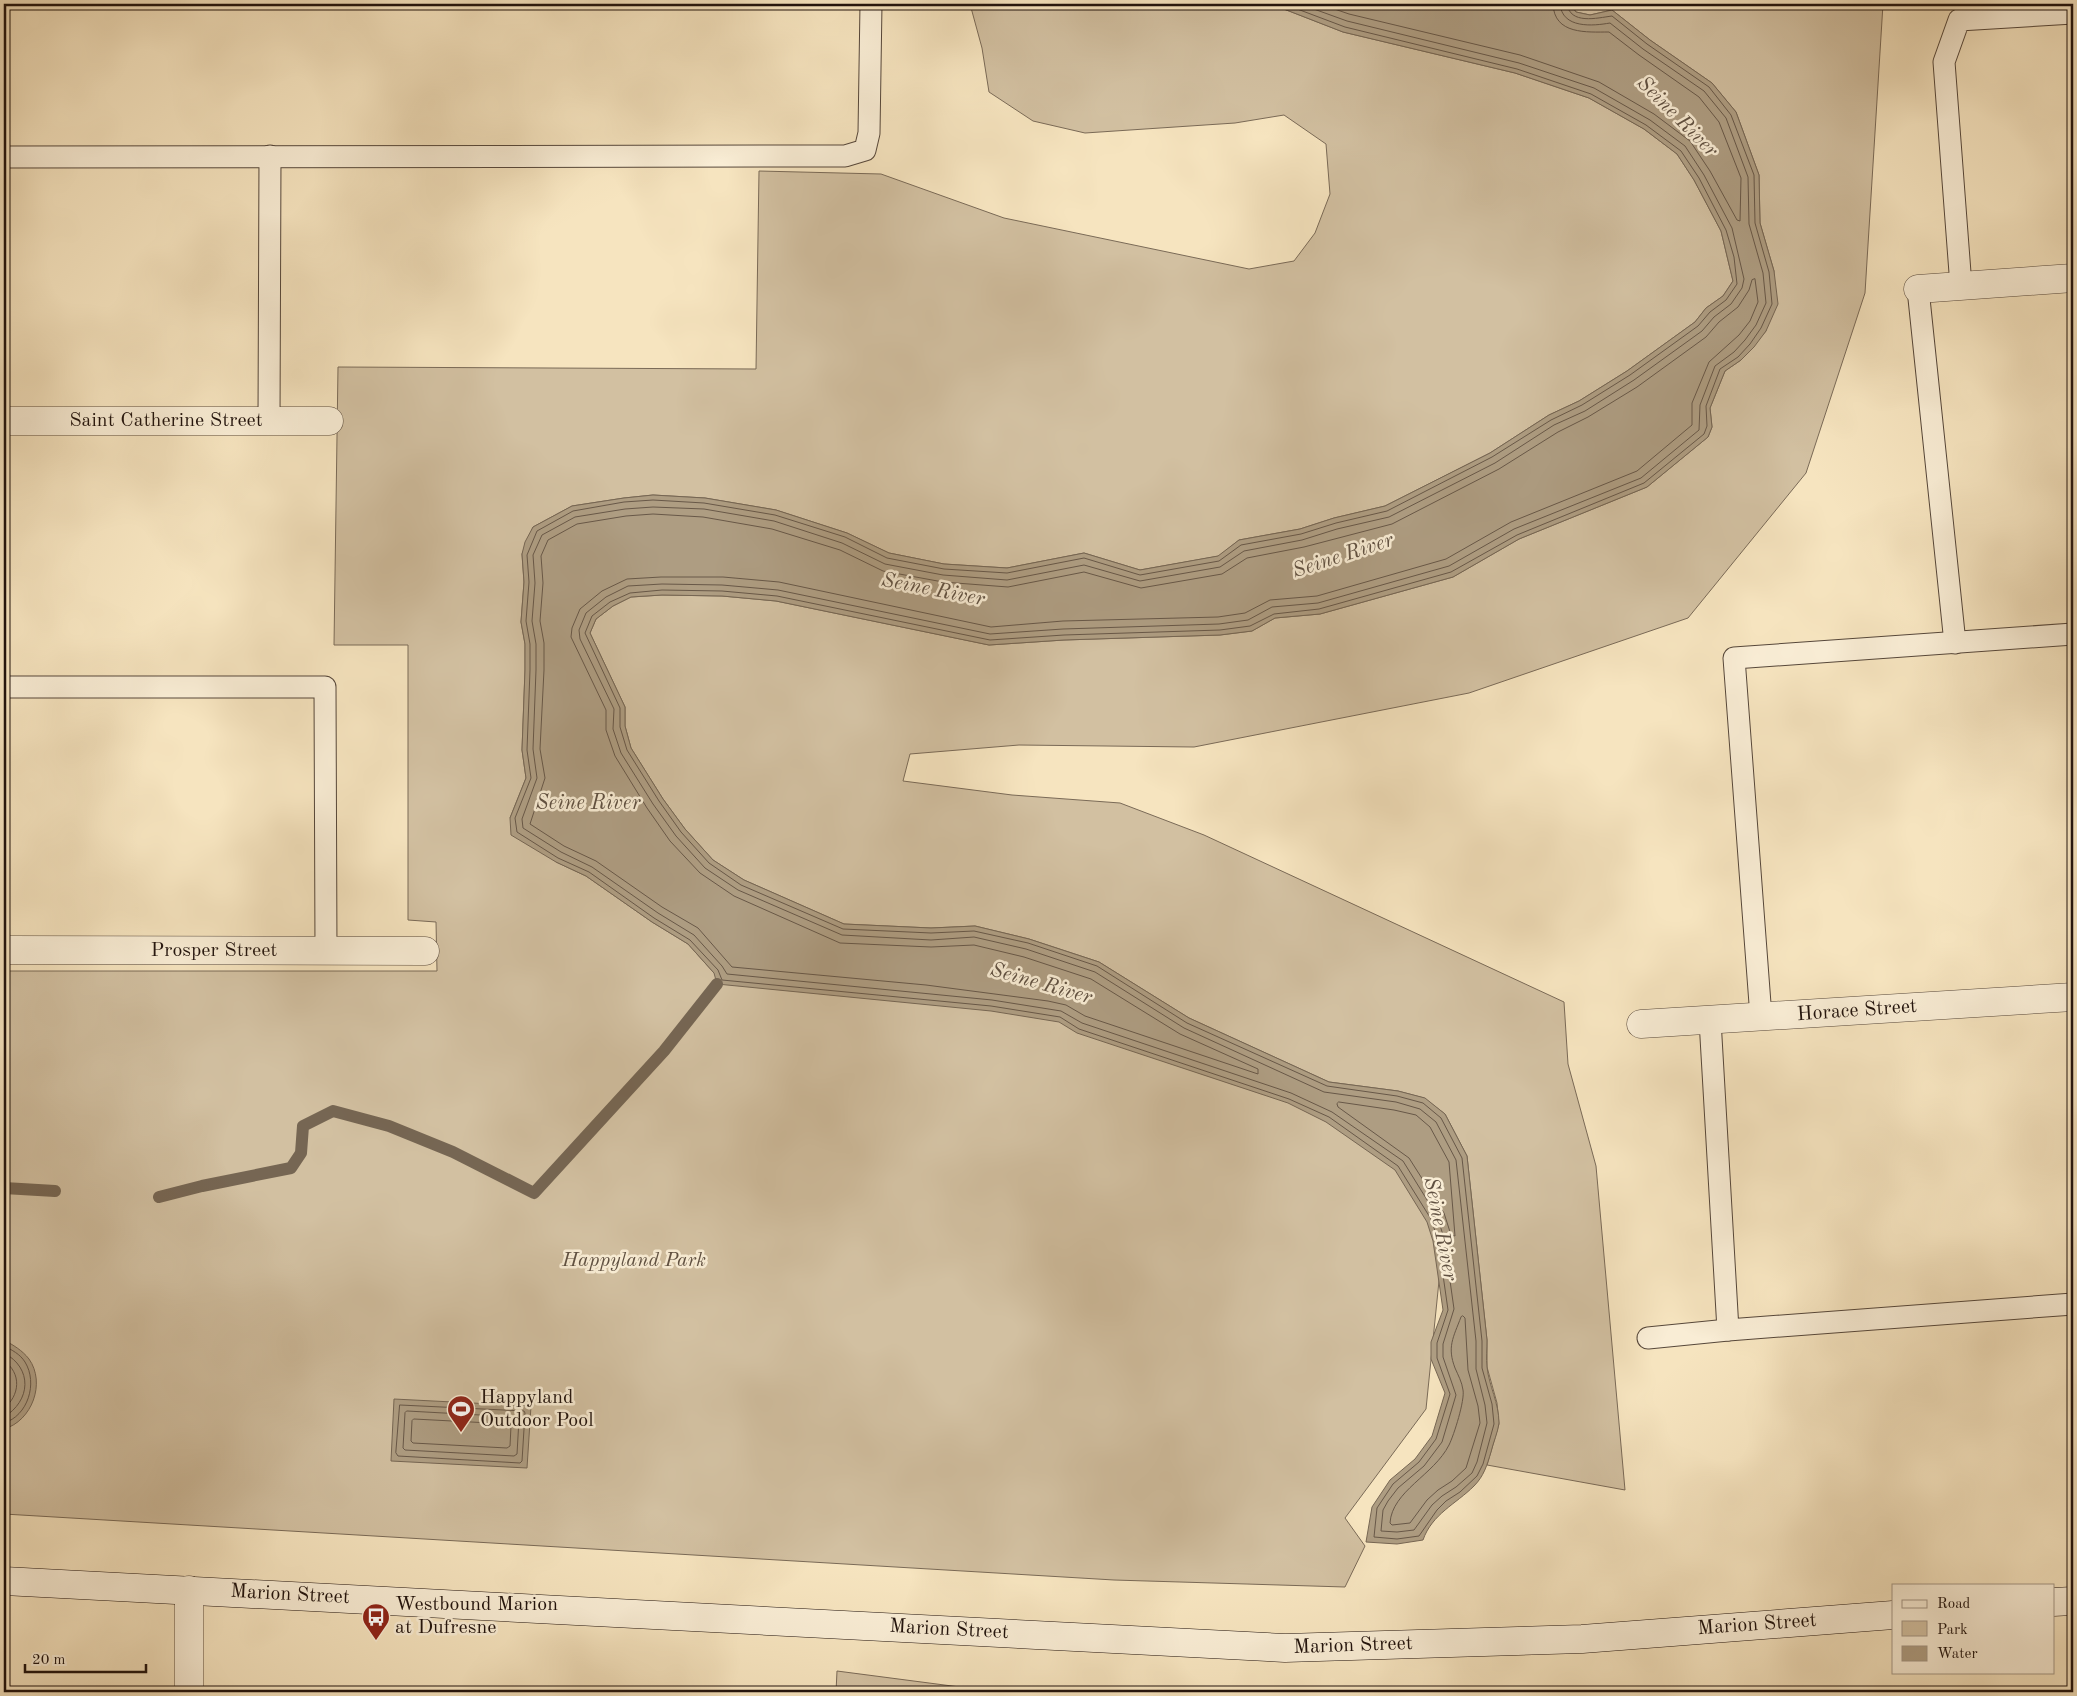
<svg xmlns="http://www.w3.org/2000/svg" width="2077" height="1696" font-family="'Old Standard TT',serif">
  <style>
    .green { fill: #d2c0a1; stroke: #7a6a57 }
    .water { fill: #ae9d82; stroke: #766653 }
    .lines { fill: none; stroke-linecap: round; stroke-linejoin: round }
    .shore { stroke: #685848; stroke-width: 1 }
    .stream { stroke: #766653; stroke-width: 12 }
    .service-casing { stroke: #56473a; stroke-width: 23 }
    .minor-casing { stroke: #56473a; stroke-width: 29 }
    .secondary-casing { stroke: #21130d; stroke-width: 29 }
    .service { stroke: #f9edd5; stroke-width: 21 }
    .minor { stroke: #f9edd5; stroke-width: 28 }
    .secondary { stroke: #f9edd5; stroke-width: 28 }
    .labels { text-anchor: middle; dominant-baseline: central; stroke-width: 5; stroke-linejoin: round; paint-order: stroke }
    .street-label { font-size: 20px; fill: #21130d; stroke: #f9edd5 }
    .park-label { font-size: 20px; font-style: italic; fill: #5f5041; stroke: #f9edd5 }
    .poi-label { font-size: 20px; fill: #21130d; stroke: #f9edd5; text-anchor: start }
    .water-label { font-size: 21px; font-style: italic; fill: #605142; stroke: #f9edd5 }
  </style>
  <rect width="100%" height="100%" fill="#f6e4bf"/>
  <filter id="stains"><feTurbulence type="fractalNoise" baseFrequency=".004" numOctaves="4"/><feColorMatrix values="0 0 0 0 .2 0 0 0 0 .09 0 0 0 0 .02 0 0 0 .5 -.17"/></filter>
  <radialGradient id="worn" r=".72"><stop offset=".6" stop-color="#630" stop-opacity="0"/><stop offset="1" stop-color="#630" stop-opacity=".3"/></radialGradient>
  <g class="green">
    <path d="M 970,4 L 1271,4 L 1343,32 L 1515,73 L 1589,98 L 1644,129 L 1677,154 L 1694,180 L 1721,231 L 1733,281 L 1723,296 L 1706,308 L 1695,322 L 1627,371 L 1579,401 L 1549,415 L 1490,453 L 1385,506 L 1334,518 L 1300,529 L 1239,540 L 1219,556 L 1140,570 L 1084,553 L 1007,568 L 944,564 L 889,553 L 847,533 L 776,510 L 705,498 L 653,495 L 624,498 L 572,506 L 533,527 L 522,554 L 524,582 L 521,622 L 525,644 L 525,670 L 522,750 L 526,778 L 510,818 L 556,862 L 586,876 L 652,922 L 688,944 L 714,973 L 1049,1009 L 1334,1112 L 1446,1212 L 1426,1409 L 1345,1518 L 1365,1546 L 1345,1587 L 1114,1580 L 4,1514 L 4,971 L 437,971 L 436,922 L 408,920 L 408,645 L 334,645 L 338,367 L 756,369 L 759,171 L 881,174 L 1004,218 L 1249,269 L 1294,261 L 1315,233 L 1330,194 L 1326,144 L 1284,115 L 1235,123 L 1085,133 L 1033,121 L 989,92 L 982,48 Z"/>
    <path d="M 1570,4 L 1883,4 L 1865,293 L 1806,473 L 1688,618 L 1469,693 L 1194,747 L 1019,745 L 910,754 L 903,781 L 1012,795 L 1120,803 L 1204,835 L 1564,1002 L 1568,1064 L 1596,1166 L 1625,1490 L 1487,1465 L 1499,1424 L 1497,1403 L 1487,1367 L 1487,1340 L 1467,1156 L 1445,1114 L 1424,1098 L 1398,1091 L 1329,1082 L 1189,1018 L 1099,962 L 1029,939 L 975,926 L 931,928 L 844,924 L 744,880 L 713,860 L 685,829 L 663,799 L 631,748 L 625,726 L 625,707 L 590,633 L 596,619 L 613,606 L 631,597 L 662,595 L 722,596 L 776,601 L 989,645 L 1064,640 L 1220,635 L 1252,631 L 1275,618 L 1320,614 L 1453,577 L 1519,539 L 1647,487 L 1708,437 L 1712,427 L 1710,408 L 1725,371 L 1741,360 L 1766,331 L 1774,271 L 1760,223 L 1759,175 L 1736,112 L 1712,83 L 1650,40 L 1612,10 L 1590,15 L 1576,12 Z"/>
    <path d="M 837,1671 L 998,1692 L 836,1692 Z"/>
  </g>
  <g class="water">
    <path d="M 1271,4 L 1570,4 L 1576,12 L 1590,15 L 1612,10 L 1650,40 L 1712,83 L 1736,112 L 1759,175 L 1760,223 L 1774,271 L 1778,304 L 1766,331 L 1754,347 L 1741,360 L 1725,371 L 1710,408 L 1712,427 L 1708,437 L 1647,487 L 1519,539 L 1453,577 L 1320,614 L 1275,618 L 1252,631 L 1220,635 L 1064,640 L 989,645 L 776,601 L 722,596 L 662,595 L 631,597 L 613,606 L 596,619 L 590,633 L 625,707 L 625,726 L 631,748 L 663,799 L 685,829 L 713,860 L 744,880 L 844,924 L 931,928 L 975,926 L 1029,939 L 1099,962 L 1189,1018 L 1329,1082 L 1398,1091 L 1425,1098 L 1445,1114 L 1467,1156 L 1487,1340 C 1487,1349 1486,1359 1487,1367 C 1489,1386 1499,1403 1499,1423 C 1498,1432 1493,1443 1491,1452 C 1487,1465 1484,1476 1474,1486 C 1456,1504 1432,1514 1423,1540 L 1397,1544 L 1366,1542 L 1372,1507 L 1390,1480 L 1415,1459 L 1432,1436 L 1445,1393 L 1431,1359 L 1431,1342 L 1443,1310 L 1433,1241 L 1427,1222 L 1395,1170 L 1326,1122 L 1288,1103 L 1077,1033 L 1059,1022 L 991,1011 L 717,984 L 714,973 L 688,944 L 652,922 L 586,876 L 556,862 L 511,835 L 510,818 L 526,778 L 522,750 L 525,670 L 525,644 L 521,622 L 524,582 L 522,554 L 525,542 L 533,527 L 572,506 L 624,498 L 653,495 L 705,498 L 776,510 L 847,533 L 889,553 L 944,564 L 1007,568 L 1084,553 L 1140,570 L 1218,556 L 1239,540 L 1300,529 L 1334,518 L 1385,506 L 1490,453 L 1549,415 L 1579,401 L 1627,371 L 1695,322 L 1706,308 L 1723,296 L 1733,281 L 1721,231 L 1694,180 L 1677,154 L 1644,129 L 1589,98 L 1515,73 L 1343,32 Z"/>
    <path d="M 4,1340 C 13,1345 22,1350 29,1359 C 46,1383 32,1421 4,1429 Z"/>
    <path d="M 394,1399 L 531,1406 L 527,1468 L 391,1461 Z"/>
  </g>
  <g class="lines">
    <g class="shore">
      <path d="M 1284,4 L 1345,27 L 1517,69 L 1591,94 L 1646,125 L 1681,151 L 1699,178 L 1726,230 L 1734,257 L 1737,284 L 1726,300 L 1710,312 L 1698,326 L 1630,375 L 1582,405 L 1551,420 L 1492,457 L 1387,511 L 1336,523 L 1301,534 L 1241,545 L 1219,561 L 1140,575 L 1084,558 L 1007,573 L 944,569 L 887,558 L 845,537 L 775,515 L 704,503 L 653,500 L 624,502 L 573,511 L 537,531 L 527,555 L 529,582 L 526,621 L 530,644 L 530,670 L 527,750 L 531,778 L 515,818 L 517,832 L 558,858 L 589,872 L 654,918 L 690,940 L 718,970 L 722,980 L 991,1006 L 1060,1017 L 1079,1029 L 1289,1099 L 1329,1117 L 1398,1166 L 1431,1219 L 1438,1240 L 1448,1310 L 1437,1343 L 1437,1358 L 1450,1394 L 1436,1439 L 1419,1462 L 1393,1484 L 1377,1508 L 1374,1537 L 1397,1539 L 1419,1536 L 1437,1510 L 1446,1501 L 1460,1492 L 1477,1476 L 1483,1464 L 1494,1424 L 1492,1404 L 1482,1368 L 1482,1341 L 1462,1158 L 1441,1118 L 1423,1103 L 1397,1096 L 1327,1086 L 1187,1023 L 1097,966 L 1028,943 L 974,931 L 931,933 L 843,929 L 741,885 L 709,863 L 681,832 L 659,801 L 627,750 L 620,727 L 620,708 L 585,633 L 592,616 L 610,602 L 630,593 L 662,590 L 722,591 L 777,596 L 990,640 L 1064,635 L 1220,630 L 1250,626 L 1274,614 L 1319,609 L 1451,572 L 1517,535 L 1644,483 L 1704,434 L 1707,426 L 1706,406 L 1720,369 L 1738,357 L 1750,344 L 1761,328 L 1772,304 L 1769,272 L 1755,223 L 1754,175 L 1731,115 L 1709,87 L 1647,44 L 1612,16 C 1597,18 1570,25 1567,4"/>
      <path d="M 1300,4 L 1347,21 L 1519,63 L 1594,88 L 1650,120 L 1685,146 L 1704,175 L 1732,228 L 1744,279 L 1742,288 L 1731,304 L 1714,317 L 1702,331 L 1634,380 L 1585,411 L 1554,425 L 1495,463 L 1389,517 L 1337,529 L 1302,540 L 1244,551 L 1220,567 L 1140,581 L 1084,565 L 1007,580 L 943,575 L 885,564 L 842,543 L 774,521 L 704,509 L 653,507 L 625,509 L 575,517 L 542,535 L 533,555 L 535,583 L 532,621 L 536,644 L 536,670 L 533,749 L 537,778 L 522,819 L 523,828 L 561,852 L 592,867 L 658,913 L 694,935 L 722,966 L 727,974 L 992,1000 L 1061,1011 L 1082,1023 L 1291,1093 L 1332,1112 L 1403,1161 L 1437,1216 L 1444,1238 L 1454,1309 L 1443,1344 L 1443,1357 L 1456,1395 L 1442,1442 L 1424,1466 L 1398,1488 L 1388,1501 L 1383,1510 L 1381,1531 L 1397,1532 L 1414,1530 L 1432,1505 L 1442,1496 L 1456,1487 L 1472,1473 L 1477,1462 L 1487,1423 L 1485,1405 L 1476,1369 L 1476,1341 L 1456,1160 L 1436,1122 L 1420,1109 L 1396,1102 L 1324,1092 L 1184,1028 L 1095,972 L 1026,949 L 974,937 L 931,940 L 842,935 L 738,890 L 705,868 L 676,836 L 653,804 L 621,753 L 613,729 L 614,709 L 580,639 L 579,630 L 586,613 L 606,597 L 628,586 L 662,584 L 722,585 L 778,590 L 990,634 L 1063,629 L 1219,624 L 1248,620 L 1272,607 L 1318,603 L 1449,566 L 1514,529 L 1641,478 L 1699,430 L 1700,405 L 1715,366 L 1734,352 L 1745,340 L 1756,325 L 1766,303 L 1763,273 L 1749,224 L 1748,177 L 1726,118 L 1704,91 L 1643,49 L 1610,23 C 1593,26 1562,29 1560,4"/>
      <path d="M 1320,4 L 1349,14 L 1520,55 L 1599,82 L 1654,114 L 1690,141 L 1710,171 L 1737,220 L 1740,221 L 1741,178 L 1719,122 L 1699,97 L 1639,55 L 1609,32 C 1587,32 1554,35 1553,4"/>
      <path d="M 1755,279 L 1758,302 L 1750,321 L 1739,335 L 1709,362 L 1692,403 L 1692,425 L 1637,471 L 1511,522 L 1446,559 L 1317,596 L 1270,600 L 1245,613 L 1218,617 L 1063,621 L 991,627 L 779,582 L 723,577 L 661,577 L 627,579 L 602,591 L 580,609 L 572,628 L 571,637 L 606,710 L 606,730 L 615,756 L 647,808 L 670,841 L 700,873 L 734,896 L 840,943 L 931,947 L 974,945 L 1024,957 L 1091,979 L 1180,1034 L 1258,1069 L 1258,1074 L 1085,1016 L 1066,1005 L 1048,1001 L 926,985 L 732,967 L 698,928 L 662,907 L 596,861 L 564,846 L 530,824 L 545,778 L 540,749 L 544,670 L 544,643 L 540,621 L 543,583 L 541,556 L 548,540 L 577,524 L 626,516 L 653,514 L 703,517 L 772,529 L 840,550 L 883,571 L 943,582 L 1008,587 L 1084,572 L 1141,588 L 1222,574 L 1247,558 L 1304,547 L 1392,524 L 1499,469 L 1558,432 L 1588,417 L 1637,387 L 1706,337 L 1719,322 L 1738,307 L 1749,290 L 1752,280 Z"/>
      <path d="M 1339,1102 L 1394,1110 L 1416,1115 L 1430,1127 L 1449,1162 L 1455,1236 L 1451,1235 L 1444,1213 L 1409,1158 L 1338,1107 L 1337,1104 Z"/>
      <path d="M 1463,1316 L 1465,1318 L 1468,1370 L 1478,1406 L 1480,1423 L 1466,1468 L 1452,1481 L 1438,1490 L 1427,1500 L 1410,1523 L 1392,1525 L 1390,1523 C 1392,1491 1434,1475 1449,1445 C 1454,1435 1465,1400 1463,1390 C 1462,1382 1458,1375 1455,1368 C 1447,1347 1453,1338 1461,1317 Z"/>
      <path d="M 4,1346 C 12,1350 20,1354 25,1362 C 38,1383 28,1416 4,1423"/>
      <path d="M 4,1353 C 33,1368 31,1401 4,1417"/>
      <path d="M 4,1361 C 22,1373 20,1396 4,1408"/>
      <path d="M 400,1405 L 524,1411 L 525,1413 L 522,1461 L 520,1463 L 398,1456 L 396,1453 Z"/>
      <path d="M 407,1411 L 517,1417 L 519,1419 L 517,1454 L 514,1456 L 405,1450 L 403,1448 L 405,1413 Z"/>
      <path d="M 414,1419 L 509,1424 L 511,1426 L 510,1446 L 507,1448 L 413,1443 L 411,1441 L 412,1421 Z"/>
    </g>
    <g class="stream">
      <path d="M 4,1188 L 55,1191"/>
      <path d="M 159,1197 L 202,1186 L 291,1168 L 301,1153 L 303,1126 L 333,1111 L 389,1126 L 453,1152 L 534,1193 L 664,1051 L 717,984"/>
    </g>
    <g class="service-casing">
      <g id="service">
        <path d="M 4,157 L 845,156 L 865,150 L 869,133 L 871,4"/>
        <path d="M 1961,286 L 1944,62 L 1959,20 L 2073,13"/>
        <path d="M 1918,289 L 1955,643"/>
        <path d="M 269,421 L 270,156"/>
        <path d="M 4,687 L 325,687 L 326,951"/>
        <path d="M 1761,1017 L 1734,658 L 2073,634"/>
        <path d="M 1710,1020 L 1728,1330 L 2073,1304"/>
        <path d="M 1648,1338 L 1728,1330"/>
      </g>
    </g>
    <g class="minor-casing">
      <g id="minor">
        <path d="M 1918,289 L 2073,278"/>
        <path d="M 4,421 L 329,421"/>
        <path d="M 4,950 L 425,951"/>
        <path d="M 1641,1024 L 2073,997"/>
        <path d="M 189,1692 L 189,1590"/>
      </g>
    </g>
    <g class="secondary-casing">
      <g id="secondary">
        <path d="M 4,1581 L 1285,1648 L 1582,1639 L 1893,1615"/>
        <path d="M 2053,1602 L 2073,1601"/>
      </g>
    </g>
    <use href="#service" class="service"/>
    <use href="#minor" class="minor"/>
    <use href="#secondary" class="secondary"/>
  </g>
  <defs>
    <g id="stadium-pin" transform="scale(1.4375)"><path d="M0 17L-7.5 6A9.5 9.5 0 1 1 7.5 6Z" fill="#8f2418" stroke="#f9edd5"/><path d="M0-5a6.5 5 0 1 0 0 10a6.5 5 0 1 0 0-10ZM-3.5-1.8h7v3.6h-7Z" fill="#fff"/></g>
    <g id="bus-pin" transform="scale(1.4375)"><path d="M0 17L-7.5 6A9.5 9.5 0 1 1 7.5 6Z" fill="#8f2418" stroke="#f9edd5"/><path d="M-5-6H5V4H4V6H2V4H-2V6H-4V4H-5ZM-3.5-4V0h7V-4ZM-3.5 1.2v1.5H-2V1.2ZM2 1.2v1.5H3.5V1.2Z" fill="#fff"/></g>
  </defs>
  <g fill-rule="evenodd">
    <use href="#stadium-pin" x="461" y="1409"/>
    <use href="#bus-pin" x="376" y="1617"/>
  </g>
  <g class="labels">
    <g class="street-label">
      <text x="166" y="421">Saint Catherine Street</text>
      <text x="214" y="951">Prosper Street</text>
      <text transform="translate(1857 1011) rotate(-4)">Horace Street</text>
      <text transform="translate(290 1595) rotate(3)">Marion Street</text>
      <text transform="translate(1757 1625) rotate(-4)">Marion Street</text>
      <text transform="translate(949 1630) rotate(3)">Marion Street</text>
      <text transform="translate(1353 1646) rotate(-2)">Marion Street</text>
    </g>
    <g class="park-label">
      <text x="634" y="1261">Happyland Park</text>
    </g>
    <g class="poi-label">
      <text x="480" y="1398">Happyland<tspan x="480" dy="23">Outdoor Pool</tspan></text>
      <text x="395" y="1605">Westbound Marion<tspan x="395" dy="23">at Dufresne</tspan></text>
    </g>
    <g class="water-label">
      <text transform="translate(1677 117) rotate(45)">Seine River</text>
      <text transform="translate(1343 556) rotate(-18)">Seine River</text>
      <text transform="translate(933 590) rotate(11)">Seine River</text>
      <text x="588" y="803">Seine River</text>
      <text transform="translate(1041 984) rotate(16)">Seine River</text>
      <text transform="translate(1440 1229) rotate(79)">Seine River</text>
    </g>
  </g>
  <rect width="2077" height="1696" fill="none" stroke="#f6e4bf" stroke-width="20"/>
  <rect x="5" y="5" width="2067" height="1686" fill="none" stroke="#21130d" stroke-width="2.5"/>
  <rect x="10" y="10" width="2057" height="1676" fill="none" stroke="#21130d"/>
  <rect x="1892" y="1584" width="162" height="90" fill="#f9edd5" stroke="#a39685"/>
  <rect x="1902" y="1600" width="25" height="8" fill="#f9edd5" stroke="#a39685"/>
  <text x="1937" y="1608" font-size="15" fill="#21130d">Road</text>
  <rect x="1902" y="1621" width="25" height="15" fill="#d2c0a1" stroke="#a39685"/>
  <text x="1937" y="1634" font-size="15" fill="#21130d">Park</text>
  <rect x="1902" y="1646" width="25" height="15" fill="#ae9d82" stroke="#a39685"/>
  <text x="1937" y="1658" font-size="15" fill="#21130d">Water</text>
  <path d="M25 1664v8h121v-8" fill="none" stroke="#21130d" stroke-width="2.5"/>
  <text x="32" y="1664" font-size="15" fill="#21130d" stroke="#f9edd5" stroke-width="4" paint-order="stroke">20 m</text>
  <rect width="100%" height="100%" filter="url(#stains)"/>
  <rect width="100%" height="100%" fill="url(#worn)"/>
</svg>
